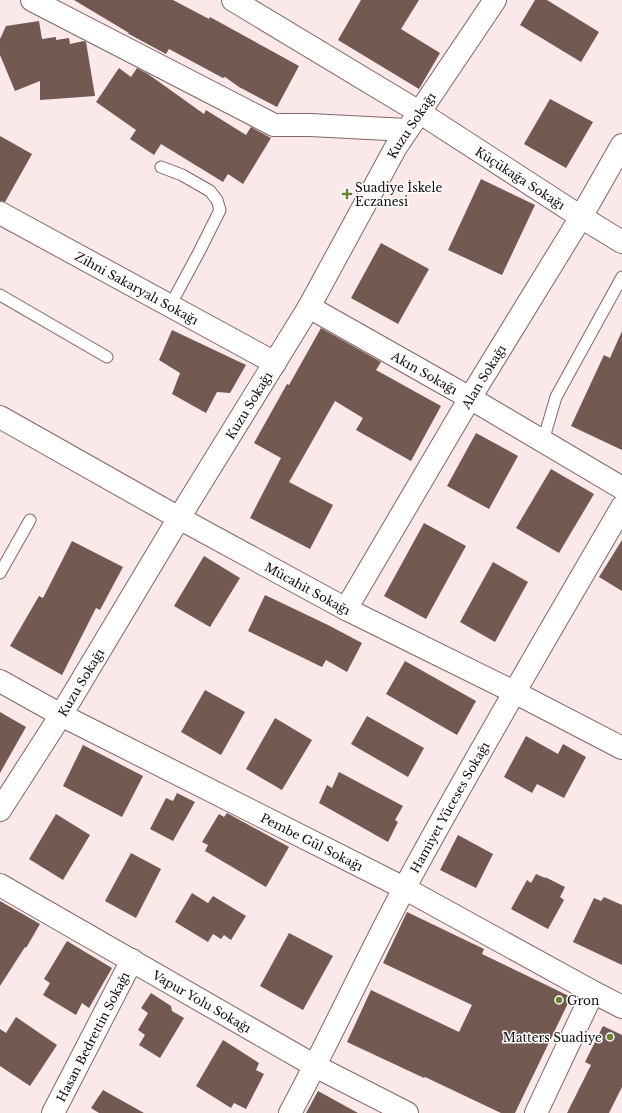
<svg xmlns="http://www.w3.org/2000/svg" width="622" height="1113" font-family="'Libre Baskerville',serif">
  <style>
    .building { fill: #725a53 }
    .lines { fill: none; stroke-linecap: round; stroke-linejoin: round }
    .lane-casing { stroke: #816668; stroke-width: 13 }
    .street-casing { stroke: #816668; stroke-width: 24 }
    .lane { stroke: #fff; stroke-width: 11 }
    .street { stroke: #fff; stroke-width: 22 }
    .poi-dot { fill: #6a8234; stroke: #fff; stroke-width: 1.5 }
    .labels { text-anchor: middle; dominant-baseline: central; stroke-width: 3; stroke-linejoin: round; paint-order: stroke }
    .street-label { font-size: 12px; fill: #13090a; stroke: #fff }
    .poi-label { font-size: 12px; fill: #13090a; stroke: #fff; text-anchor: start }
  </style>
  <rect width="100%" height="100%" fill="#fbe8e9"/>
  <g class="building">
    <path d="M 74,0 L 173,0 L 209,19 L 210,17 L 299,66 L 277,107 L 239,87 L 225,77 L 223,78 L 169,49 L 166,54 L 127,33 L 129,33 Z"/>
    <path d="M 361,0 L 419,0 L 401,29 L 440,53 L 419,89 L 338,40 Z"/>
    <path d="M 535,0 L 547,0 L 599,32 L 581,62 L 520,25 Z"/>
    <path d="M 39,21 L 42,39 L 56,37 L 56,40 L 69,38 L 70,44 L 84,41 L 86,42 L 95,96 L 40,100 L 40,81 L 15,91 L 0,55 L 0,39 L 6,26 Z"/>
    <path d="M 119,68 L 131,77 L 137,68 L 148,74 L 204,114 L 206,110 L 246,135 L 251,127 L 271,138 L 243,184 L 228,174 L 223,182 L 161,144 L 154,155 L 130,139 L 136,130 L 96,102 Z"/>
    <path d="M 550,99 L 593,122 L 566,168 L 524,144 Z"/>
    <path d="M 0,136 L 32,154 L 5,202 L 0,201 Z"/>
    <path d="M 481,179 L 535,205 L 502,275 L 448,250 Z"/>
    <path d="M 381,243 L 429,269 L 398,324 L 351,298 Z"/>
    <path d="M 321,328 L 381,362 L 376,370 L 441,406 L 411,461 L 356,430 L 363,418 L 335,401 L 289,482 L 333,505 L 310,549 L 250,518 L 281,458 L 254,443 L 287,384 L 289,385 Z"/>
    <path d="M 172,330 L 246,365 L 230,393 L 217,392 L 206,413 L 172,394 L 180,373 L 159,360 Z"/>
    <path d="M 622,331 L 622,450 L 571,426 L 604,355 L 610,358 Z"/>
    <path d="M 476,433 L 518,456 L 489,509 L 447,486 Z"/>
    <path d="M 551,469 L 594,494 L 559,553 L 516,528 Z"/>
    <path d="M 424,523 L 466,546 L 426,619 L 384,596 Z"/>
    <path d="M 622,540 L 622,591 L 599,577 Z"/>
    <path d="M 72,541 L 123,567 L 100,610 L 96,608 L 62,675 L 10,646 L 39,596 L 43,598 Z"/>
    <path d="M 204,556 L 240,578 L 210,627 L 174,606 Z"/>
    <path d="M 493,562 L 528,582 L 495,642 L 460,622 Z"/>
    <path d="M 265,595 L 328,625 L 362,643 L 347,672 L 326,660 L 322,667 L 248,631 Z"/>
    <path d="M 405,661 L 476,701 L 457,735 L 386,694 Z"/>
    <path d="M 205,690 L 245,712 L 221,755 L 181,732 Z"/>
    <path d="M 0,712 L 26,727 L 0,773 Z"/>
    <path d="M 367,716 L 424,748 L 408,777 L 351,744 Z"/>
    <path d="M 275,718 L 312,740 L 282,790 L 246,769 Z"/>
    <path d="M 526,736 L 558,754 L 563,744 L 586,757 L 564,798 L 537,784 L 532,793 L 504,777 Z"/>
    <path d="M 83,745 L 143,776 L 122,817 L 63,786 Z"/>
    <path d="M 339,772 L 403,806 L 395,820 L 398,822 L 388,842 L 319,803 L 327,785 L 332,788 Z"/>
    <path d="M 177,793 L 195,802 L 173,841 L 150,829 L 166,798 L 173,801 Z"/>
    <path d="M 227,813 L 289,847 L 266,887 L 205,851 L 208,845 L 202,842 L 219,814 L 224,817 Z"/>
    <path d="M 56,814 L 90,835 L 63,880 L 29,859 Z"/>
    <path d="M 458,835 L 493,854 L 476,888 L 440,870 Z"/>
    <path d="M 131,853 L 161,869 L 136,918 L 105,901 Z"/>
    <path d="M 536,874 L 545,878 L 545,877 L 565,887 L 560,897 L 564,900 L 548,929 L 511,909 L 527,880 L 531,883 Z"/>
    <path d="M 192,893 L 208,903 L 213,896 L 246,916 L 231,940 L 224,935 L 221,939 L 213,934 L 208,942 L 175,922 Z"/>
    <path d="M 604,897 L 622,905 L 622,965 L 573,942 L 594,898 L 601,901 Z"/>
    <path d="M 0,901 L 40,924 L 26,948 L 25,947 L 0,986 Z"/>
    <path d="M 407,912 L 484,949 L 482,954 L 571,997 L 515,1113 L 501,1113 L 425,1077 L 424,1078 L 347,1042 L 371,990 L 459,1032 L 472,1005 L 383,963 Z"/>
    <path d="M 289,933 L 333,956 L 303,1010 L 260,986 Z"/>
    <path d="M 67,941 L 112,968 L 89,1008 L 82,1003 L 76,1015 L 43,995 L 50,983 L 44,979 Z"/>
    <path d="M 151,993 L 171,1006 L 172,1011 L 184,1018 L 160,1058 L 139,1045 L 145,1035 L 138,1030 L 148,1013 L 141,1008 Z"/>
    <path d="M 16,1017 L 57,1045 L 30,1086 L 0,1066 L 0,1029 L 6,1033 Z"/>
    <path d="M 603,1026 L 622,1035 L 622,1087 L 609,1113 L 567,1113 L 591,1065 L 585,1062 Z"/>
    <path d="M 223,1040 L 259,1063 L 256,1070 L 264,1074 L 246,1109 L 234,1103 L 231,1108 L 196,1086 Z"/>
    <path d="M 103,1090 L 144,1113 L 99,1113 L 91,1108 Z"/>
    <path d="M 318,1091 L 358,1113 L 306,1113 Z"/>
  </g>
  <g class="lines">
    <g class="lane-casing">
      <g id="lane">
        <path d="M 161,167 L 182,175 L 210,191 L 217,200 L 220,210 L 199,252 L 170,306"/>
        <path d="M 0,295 L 107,357"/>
        <path d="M 543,441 L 556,397 L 622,277"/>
        <path d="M 0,573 L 30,520"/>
      </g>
    </g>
    <g class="street-casing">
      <g id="street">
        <path d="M 32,0 L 274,125 L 310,125 L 407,130"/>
        <path id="s1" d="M 233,0 L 419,112 L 581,217 L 622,242"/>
        <path id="s2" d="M 0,213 L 275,363"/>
        <path id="s3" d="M 309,307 L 470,398 L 622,488"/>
        <path id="s4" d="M 0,417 L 179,518 L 346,609 L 514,692 L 622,748"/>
        <path id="s5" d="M 346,609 L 470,398 L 581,217 L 622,145"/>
        <path id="s6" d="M 0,681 L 61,715 L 404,888 L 593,992 L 622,1007"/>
        <path id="s7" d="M 0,810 L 61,715 L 179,518 L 309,307 L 396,147 L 495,0"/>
        <path id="s8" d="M 0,885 L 315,1066 L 407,1113"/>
        <path id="s9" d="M 53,1113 L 132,960"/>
        <path id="s10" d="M 290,1113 C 330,1039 365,962 405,887 C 474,759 549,633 622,507"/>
        <path d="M 536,1113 L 593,992"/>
      </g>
    </g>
    <use href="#lane" class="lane"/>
    <use href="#street" class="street"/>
  </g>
  <g class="poi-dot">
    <path d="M345 188h4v4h4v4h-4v4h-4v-4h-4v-4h4z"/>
    <circle cx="559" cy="1000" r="4"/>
    <circle cx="610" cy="1037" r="4"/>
  </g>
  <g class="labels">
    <g class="street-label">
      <text stroke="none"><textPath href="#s7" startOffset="799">Kuzu Sokağı</textPath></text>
      <text stroke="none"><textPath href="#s1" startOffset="338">Küçükağa Sokağı</textPath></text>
      <text stroke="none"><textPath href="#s2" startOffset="156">Zihni Sakaryalı Sokağı</textPath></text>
      <text stroke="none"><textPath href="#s3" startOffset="133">Akın Sokağı</textPath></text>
      <text stroke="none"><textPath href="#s5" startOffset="270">Alan Sokağı</textPath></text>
      <text stroke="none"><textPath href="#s7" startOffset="475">Kuzu Sokağı</textPath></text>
      <text stroke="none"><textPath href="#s4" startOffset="352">Mücahit Sokağı</textPath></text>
      <text stroke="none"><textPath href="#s7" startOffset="151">Kuzu Sokağı</textPath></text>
      <text stroke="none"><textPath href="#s10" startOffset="345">Hamiyet Yüceses Sokağı</textPath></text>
      <text stroke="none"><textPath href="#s6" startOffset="351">Pembe Gül Sokağı</textPath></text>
      <text stroke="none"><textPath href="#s8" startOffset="233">Vapur Yolu Sokağı</textPath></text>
      <text stroke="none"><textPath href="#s9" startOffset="86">Hasan Bedrettin Sokağı</textPath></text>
    </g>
    <g class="poi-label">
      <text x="355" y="187">Suadiye İskele<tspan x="355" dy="14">Eczanesi</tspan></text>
      <text x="567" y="1000">Gron</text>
      <text x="602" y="1037" text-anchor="end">Matters Suadiye</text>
    </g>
  </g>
</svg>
